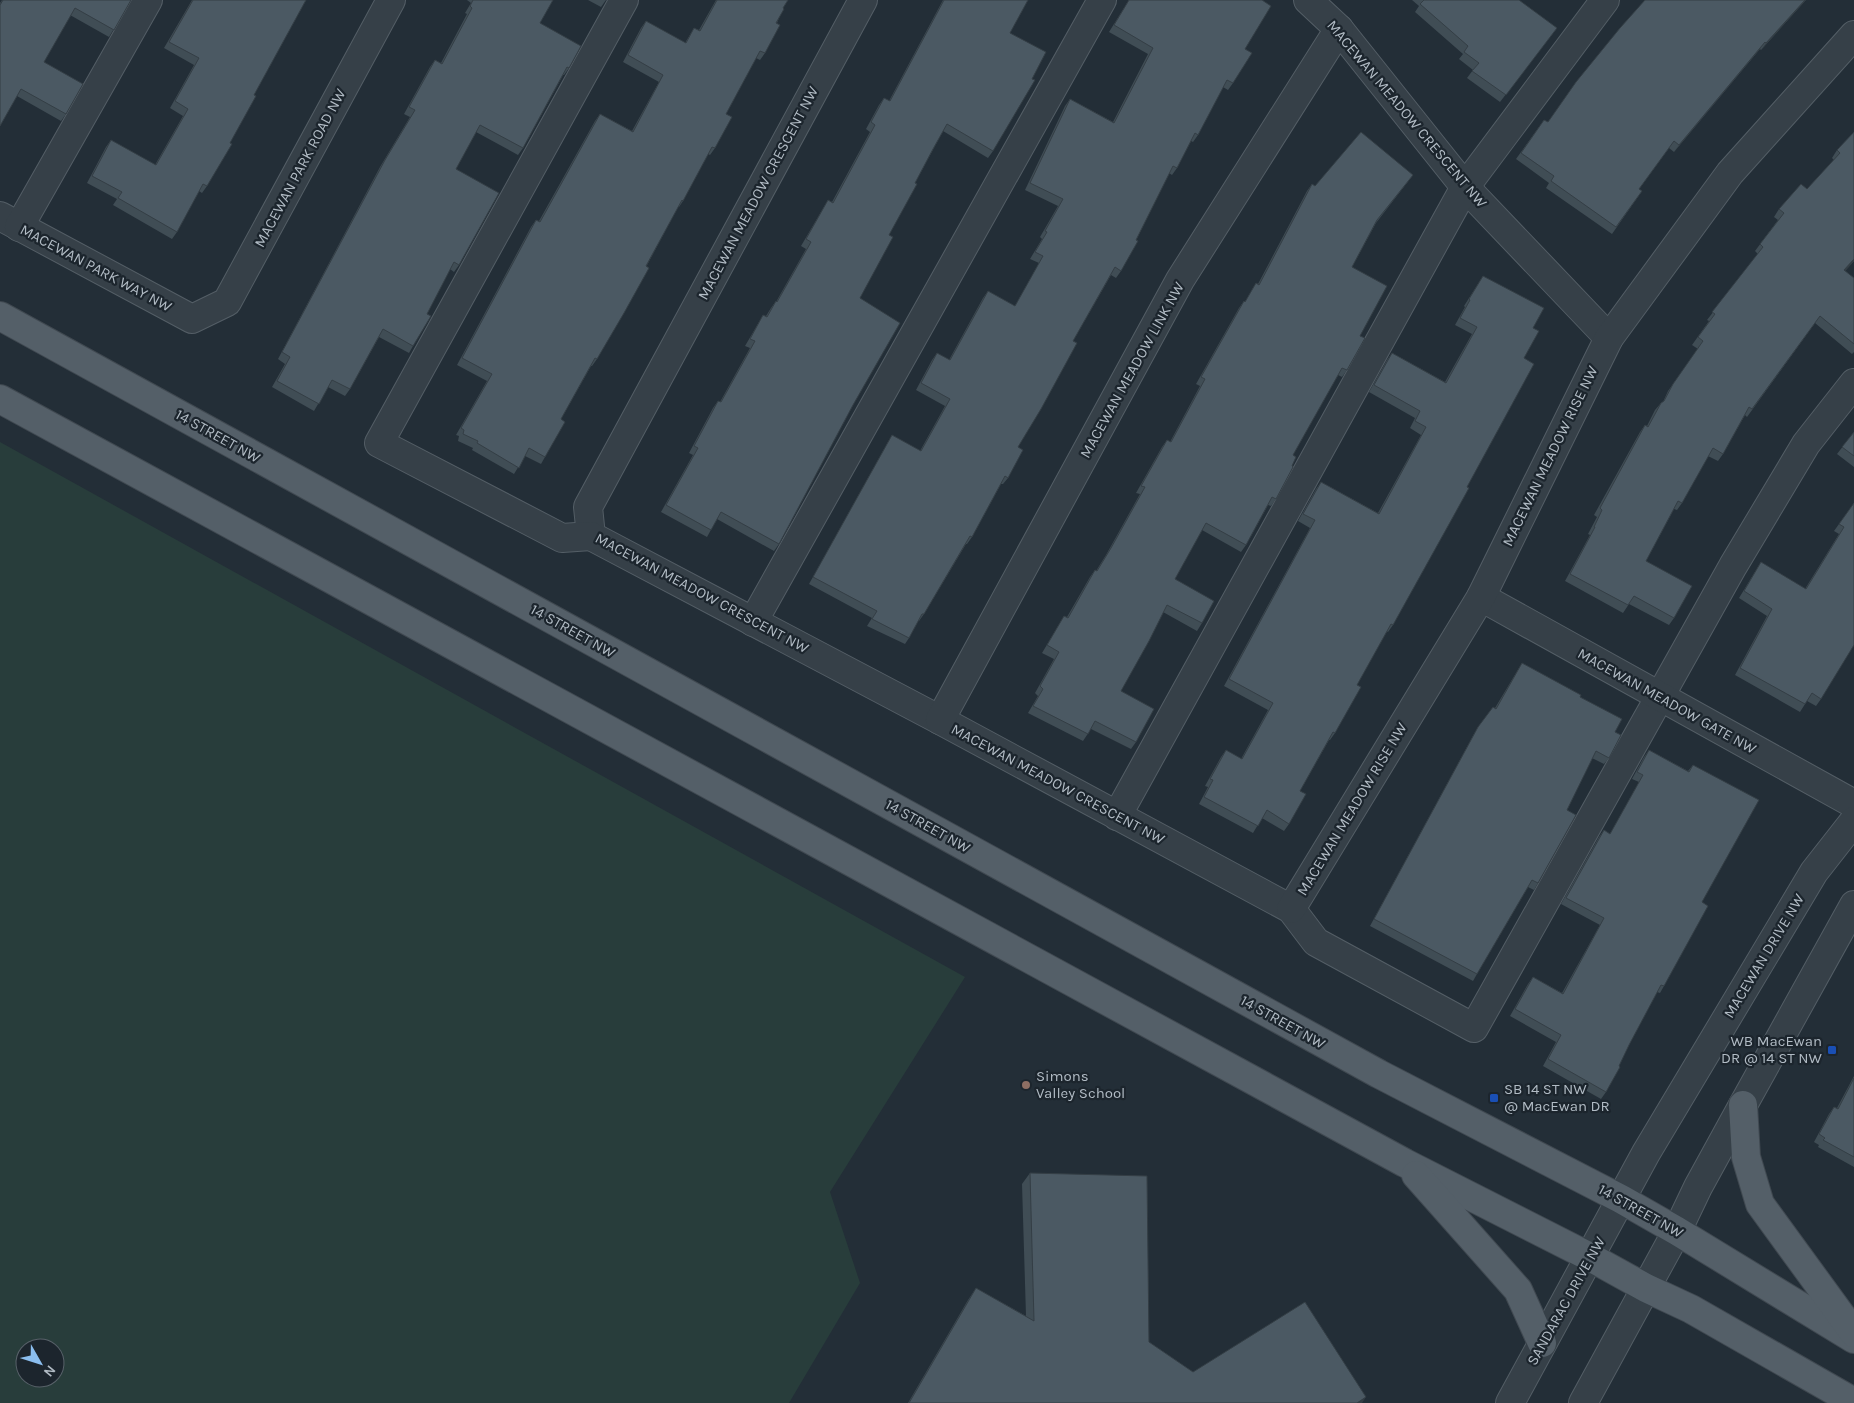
<svg xmlns="http://www.w3.org/2000/svg" width="1854" height="1403" font-family="Karla,sans-serif">
  <style>
    .green { fill: #283d3b; fill-rule: evenodd }
    .lines { fill: none; stroke-linecap: round; stroke-linejoin: round }
    .minor-casing { stroke: #545e66; stroke-width: 30 }
    .major-casing { stroke: #404951; stroke-width: 30 }
    .minor { stroke: #364048; stroke-width: 28 }
    .major { stroke: #545f68; stroke-width: 28 }
    .wall { fill: #404d55 }
    .shaded-wall { fill: #343e45 }
    .building { fill: #4b5963; stroke: #343e45 }
    .transit-dot { fill: #1a4fb4; stroke: #1c252d; stroke-width: 2 }
    .education-dot { fill: #8d6e63; stroke: #1c252d; stroke-width: 2 }
    .labels { text-anchor: middle; dominant-baseline: central; stroke-width: 4.5; stroke-linejoin: round; paint-order: stroke }
    .street-label { font-size: 15px; fill: #b1bbc4; stroke: #1c252d }
    .poi-label { font-size: 15px; fill: #b1bbc4; stroke: #1c252d; text-anchor: start }
  </style>
  <rect width="100%" height="100%" fill="#232e37"/>
  <path class="green" d="M 0,442 L 965,977 L 830,1192 L 860,1283 L 789,1403 L 0,1403 ZM 25,1348 L 55,1348 L 55,1378 L 25,1378 Z"/>
  <g class="lines">
    <g class="minor-casing">
      <g id="minor">
        <path d="M 863,0 L 588,507 L 591,536 L 940,720 L 1291,909 L 1316,942 L 1474,1028 L 1733,566 L 1806,444 L 1854,383"/>
        <path d="M 1308,0 L 1339,29 L 1465,187 L 1609,338"/>
        <path d="M 0,216 L 192,319 L 227,302 L 391,0"/>
        <path d="M 19,227 L 148,0"/>
        <path d="M 591,536 L 562,538 L 379,443 L 624,0"/>
        <path d="M 1481,597 L 1854,804"/>
        <path d="M 753,622 L 1102,0"/>
        <path d="M 940,720 L 1180,280 L 1339,29"/>
        <path d="M 1117,816 L 1465,187 L 1605,0"/>
        <path d="M 1291,909 L 1481,597 L 1609,338 L 1730,173 L 1854,35"/>
        <path d="M 1510,1403 L 1646,1153 L 1814,872 L 1854,821"/>
        <path d="M 1583,1403 L 1677,1231 L 1698,1187 L 1743,1105 L 1854,905"/>
      </g>
    </g>
    <g class="major-casing">
      <g id="major">
        <path d="M 0,316 L 1379,1074 L 1621,1199 L 1677,1231 L 1854,1339"/>
        <path d="M 0,399 L 1405,1163 L 1590,1257 L 1646,1288 L 1691,1309 L 1854,1402"/>
        <path d="M 1743,1105 L 1746,1157 L 1760,1204 L 1854,1333"/>
        <path d="M 1416,1175 L 1518,1290 L 1542,1343"/>
      </g>
    </g>
    <use href="#minor" class="minor"/>
    <use href="#major" class="major"/>
  </g>
  <g class="wall">
    <path d="M 2,0 L 131,0 L 109,37 L 70,15 L 44,62 L 66,114 L 61,121 L 17,96 L 0,126 L 0,3 Z"/>
    <path d="M 192,0 L 306,0 L 254,95 L 207,186 L 202,193 L 199,191 L 177,232 L 172,239 L 113,205 L 117,199 L 87,183 L 106,147 L 111,140 L 155,165 L 183,116 L 170,108 L 194,65 L 164,48 Z"/>
    <path d="M 467,0 L 553,0 L 540,23 L 569,68 L 564,75 L 563,75 L 523,148 L 518,155 L 476,132 L 456,169 L 459,265 L 454,272 L 450,269 L 427,314 L 413,346 L 409,353 L 379,337 L 350,389 L 345,396 L 328,387 L 314,411 L 272,387 L 285,364 L 278,359 L 380,167 L 410,117 L 404,114 L 430,67 L 435,60 L 441,63 L 467,14 L 465,13 L 471,3 Z"/>
    <path d="M 588,0 L 606,0 L 601,7 Z"/>
    <path d="M 716,0 L 788,0 L 783,8 L 765,53 L 760,60 L 756,58 L 726,114 L 715,148 L 710,155 L 708,154 L 683,201 L 679,207 L 678,207 L 597,359 L 592,366 L 591,366 L 561,419 L 545,457 L 541,464 L 525,456 L 514,474 L 472,450 L 473,448 L 458,441 L 459,436 L 456,435 L 487,381 L 457,365 L 531,227 L 536,220 L 539,221 L 595,121 L 600,114 L 632,131 L 659,82 L 623,62 L 641,28 L 646,21 L 685,43 L 694,28 L 699,30 Z"/>
    <path d="M 943,0 L 1028,0 L 1010,33 L 993,151 L 988,158 L 943,131 L 915,183 L 889,235 L 860,298 L 853,405 L 779,544 L 774,551 L 717,519 L 707,537 L 661,512 L 693,455 L 689,453 L 713,408 L 718,401 L 720,402 L 750,348 L 745,346 L 759,322 L 763,315 L 766,316 L 771,308 L 776,301 L 776,302 L 806,249 L 801,246 L 828,200 L 832,202 L 870,132 L 866,129 L 879,105 L 884,98 L 889,101 Z"/>
    <path d="M 1129,0 L 1262,0 L 1233,83 L 1228,90 L 1223,87 L 1198,135 L 1193,142 L 1191,141 L 1177,168 L 1172,175 L 1169,173 L 1121,271 L 1116,278 L 1111,275 L 1073,341 L 1018,447 L 1008,478 L 1003,484 L 1001,484 L 972,537 L 967,544 L 966,544 L 924,614 L 919,621 L 918,621 L 909,638 L 905,644 L 867,626 L 872,618 L 809,584 L 888,442 L 892,435 L 920,451 L 945,406 L 916,390 L 932,360 L 937,353 L 949,360 L 983,298 L 988,291 L 1015,306 L 1039,263 L 1030,259 L 1042,239 L 1040,237 L 1058,206 L 1025,190 L 1065,106 L 1070,99 L 1113,122 L 1148,54 L 1109,32 Z"/>
    <path d="M 1412,0 L 1519,0 L 1557,28 L 1500,102 L 1467,78 L 1473,70 L 1459,59 L 1463,54 L 1415,12 L 1419,6 Z"/>
    <path d="M 1645,0 L 1806,0 L 1761,50 L 1760,49 L 1674,152 L 1669,148 L 1639,189 L 1642,191 L 1612,234 L 1546,188 L 1549,183 L 1516,159 L 1544,120 L 1548,122 Z"/>
    <path d="M 1854,132 L 1854,261 L 1845,271 L 1854,278 L 1854,352 L 1852,354 L 1815,323 L 1747,417 L 1745,415 L 1723,454 L 1718,461 L 1708,456 L 1682,503 L 1677,510 L 1674,509 L 1646,561 L 1674,618 L 1669,625 L 1629,604 L 1623,613 L 1565,581 L 1590,535 L 1588,534 L 1597,517 L 1594,515 L 1640,432 L 1645,425 L 1647,426 L 1655,410 L 1661,403 L 1663,402 L 1668,391 L 1698,349 L 1692,345 L 1709,321 L 1707,320 L 1758,254 L 1755,251 L 1778,220 L 1774,217 L 1779,209 L 1807,189 L 1834,160 L 1832,158 L 1837,150 Z"/>
    <path d="M 1413,175 L 1376,223 L 1352,267 L 1360,336 L 1347,370 L 1342,377 L 1338,375 L 1293,455 L 1292,466 L 1276,499 L 1271,506 L 1268,505 L 1246,545 L 1241,552 L 1202,530 L 1175,579 L 1202,623 L 1197,631 L 1163,612 L 1121,691 L 1136,742 L 1131,749 L 1091,729 L 1083,741 L 1028,713 L 1038,696 L 1035,693 L 1054,659 L 1042,653 L 1064,616 L 1067,617 L 1090,577 L 1095,570 L 1096,571 L 1106,555 L 1140,494 L 1136,493 L 1162,447 L 1167,440 L 1170,442 L 1200,386 L 1196,384 L 1239,308 L 1244,301 L 1245,302 L 1256,283 L 1258,284 L 1307,191 L 1312,184 L 1315,186 Z"/>
    <path d="M 1483,276 L 1533,328 L 1524,358 L 1467,487 L 1393,625 L 1388,632 L 1386,631 L 1357,685 L 1335,733 L 1330,740 L 1329,740 L 1300,791 L 1289,824 L 1284,831 L 1262,818 L 1253,833 L 1199,804 L 1208,787 L 1205,786 L 1221,757 L 1226,750 L 1241,759 L 1268,710 L 1224,686 L 1310,528 L 1298,521 L 1316,489 L 1321,482 L 1378,513 L 1421,435 L 1410,428 L 1415,418 L 1369,392 L 1387,360 L 1392,353 L 1445,382 L 1472,334 L 1455,325 L 1465,307 L 1464,306 Z"/>
    <path d="M 1854,432 L 1854,467 L 1837,454 Z"/>
    <path d="M 1854,503 L 1821,699 L 1816,706 L 1807,701 L 1800,712 L 1735,675 L 1767,616 L 1739,598 L 1761,562 L 1805,589 L 1839,534 L 1834,531 Z"/>
    <path d="M 1522,663 L 1580,697 L 1615,732 L 1609,758 L 1604,764 L 1592,758 L 1567,810 L 1538,883 L 1534,890 L 1528,887 L 1477,974 L 1473,981 L 1370,926 L 1474,734 L 1478,727 L 1495,708 Z"/>
    <path d="M 1649,750 L 1688,771 L 1693,765 L 1702,902 L 1664,986 L 1660,993 L 1657,992 L 1629,1045 L 1606,1092 L 1601,1099 L 1543,1066 L 1556,1042 L 1510,1016 L 1528,984 L 1533,977 L 1562,993 L 1600,925 L 1561,904 L 1599,837 L 1604,830 L 1610,834 L 1639,782 L 1632,779 L 1644,757 Z"/>
    <path d="M 1854,1076 L 1854,1167 L 1818,1147 L 1819,1145 L 1814,1142 L 1829,1114 L 1834,1107 L 1837,1108 Z"/>
    <path d="M 1030,1173 L 1149,1342 L 1193,1372 L 1362,1403 L 908,1403 L 968,1300 L 976,1288 L 1026,1316 L 1022,1184 Z"/>
  </g>
  <g class="shaded-wall">
    <path d="M 1805,0 L 1806,0 L 1761,50 L 1766,43 Z"/>
    <path d="M 1765,42 L 1760,49 L 1674,152 L 1679,145 Z"/>
    <path d="M 1854,259 L 1854,261 L 1839,278 L 1844,270 Z"/>
    <path d="M 1366,1397 L 1362,1403 L 1357,1403 Z"/>
  </g>
  <g class="building">
    <path d="M 3,0 L 131,0 L 114,30 L 75,8 L 44,62 L 83,84 L 66,114 L 21,89 L 0,126 L 0,5 Z"/>
    <path d="M 193,0 L 306,0 L 254,95 L 256,96 L 230,143 L 232,144 L 207,186 L 203,184 L 177,232 L 118,198 L 122,192 L 92,176 L 111,140 L 156,165 L 188,109 L 175,101 L 199,58 L 169,42 Z"/>
    <path d="M 473,0 L 553,0 L 540,23 L 581,46 L 569,68 L 567,67 L 523,148 L 480,125 L 456,169 L 499,193 L 459,265 L 454,262 L 427,314 L 431,316 L 413,346 L 383,329 L 350,389 L 332,380 L 319,404 L 277,381 L 290,357 L 282,352 L 385,160 L 415,110 L 409,107 L 435,60 L 442,64 L 472,8 L 470,6 Z"/>
    <path d="M 717,0 L 788,0 L 783,8 L 784,9 L 776,23 L 780,25 L 765,53 L 760,51 L 726,114 L 732,117 L 715,148 L 712,147 L 683,201 L 682,200 L 646,266 L 649,268 L 624,313 L 597,359 L 595,358 L 561,419 L 565,422 L 545,457 L 529,448 L 519,468 L 477,443 L 478,441 L 463,434 L 464,430 L 461,428 L 492,374 L 462,358 L 536,220 L 540,222 L 600,114 L 633,132 L 663,75 L 628,55 L 646,21 L 686,43 L 694,28 L 700,31 Z"/>
    <path d="M 944,0 L 1028,0 L 1010,33 L 1046,52 L 1032,79 L 1035,80 L 993,151 L 947,124 L 933,149 L 915,183 L 917,184 L 889,235 L 893,237 L 860,298 L 900,323 L 853,405 L 779,544 L 721,512 L 711,530 L 666,505 L 698,448 L 694,446 L 718,401 L 721,402 L 755,341 L 750,339 L 763,315 L 767,317 L 776,301 L 777,302 L 811,242 L 806,239 L 828,200 L 833,203 L 875,125 L 871,122 L 884,98 L 890,101 Z"/>
    <path d="M 1129,0 L 1262,0 L 1271,6 L 1245,49 L 1252,53 L 1233,83 L 1227,80 L 1198,135 L 1195,133 L 1177,168 L 1173,166 L 1136,240 L 1138,241 L 1121,271 L 1115,267 L 1073,341 L 1077,343 L 1041,409 L 1018,447 L 1023,450 L 1008,478 L 1005,476 L 972,537 L 970,536 L 924,614 L 922,614 L 909,638 L 872,619 L 877,611 L 813,577 L 892,435 L 921,451 L 950,399 L 921,383 L 937,353 L 950,360 L 988,291 L 1015,306 L 1043,256 L 1035,252 L 1047,232 L 1045,231 L 1063,199 L 1030,183 L 1070,99 L 1114,123 L 1153,48 L 1114,25 Z"/>
    <path d="M 1424,0 L 1519,0 L 1557,28 L 1506,95 L 1472,71 L 1479,63 L 1464,52 L 1468,46 L 1420,4 Z"/>
    <path d="M 1645,0 L 1805,0 L 1766,43 L 1765,42 L 1679,145 L 1674,141 L 1639,189 L 1642,191 L 1616,227 L 1551,181 L 1554,176 L 1521,153 L 1544,120 L 1548,122 L 1576,82 L 1620,28 Z"/>
    <path d="M 1361,132 L 1413,175 L 1377,220 L 1352,267 L 1387,286 L 1360,336 L 1365,338 L 1347,370 L 1342,368 L 1293,455 L 1296,457 L 1292,466 L 1293,467 L 1276,499 L 1272,497 L 1246,545 L 1206,523 L 1175,579 L 1214,601 L 1202,623 L 1167,605 L 1149,641 L 1121,691 L 1154,709 L 1136,742 L 1095,721 L 1088,734 L 1033,706 L 1043,689 L 1040,686 L 1059,652 L 1047,645 L 1064,616 L 1068,618 L 1095,570 L 1097,571 L 1111,548 L 1145,487 L 1141,486 L 1167,440 L 1171,442 L 1205,379 L 1201,377 L 1244,301 L 1245,302 L 1256,283 L 1259,285 L 1312,184 L 1315,186 Z"/>
    <path d="M 1854,132 L 1854,259 L 1844,270 L 1854,278 L 1854,344 L 1820,316 L 1752,409 L 1749,407 L 1723,454 L 1713,448 L 1682,503 L 1678,501 L 1646,561 L 1692,586 L 1674,618 L 1634,596 L 1628,605 L 1570,574 L 1595,527 L 1594,527 L 1602,510 L 1600,508 L 1645,425 L 1648,427 L 1661,403 L 1664,401 L 1673,384 L 1703,341 L 1698,337 L 1715,314 L 1712,312 L 1763,247 L 1760,244 L 1784,213 L 1779,209 L 1801,184 L 1807,189 L 1840,153 L 1837,150 Z"/>
    <path d="M 1483,276 L 1544,308 L 1533,328 L 1539,331 L 1524,358 L 1534,364 L 1467,487 L 1469,488 L 1453,517 L 1393,625 L 1391,624 L 1357,685 L 1361,687 L 1335,733 L 1333,732 L 1300,791 L 1306,794 L 1289,824 L 1267,810 L 1258,826 L 1204,797 L 1213,780 L 1210,779 L 1226,750 L 1242,759 L 1273,703 L 1229,679 L 1315,520 L 1303,514 L 1321,482 L 1379,514 L 1426,427 L 1415,421 L 1420,411 L 1374,385 L 1392,353 L 1446,383 L 1477,327 L 1460,318 L 1470,300 L 1469,299 Z"/>
    <path d="M 1854,432 L 1854,456 L 1842,447 Z"/>
    <path d="M 1854,503 L 1854,645 L 1821,699 L 1812,693 L 1805,704 L 1740,668 L 1772,609 L 1744,591 L 1761,562 L 1806,589 L 1844,527 L 1839,524 Z"/>
    <path d="M 1522,663 L 1581,695 L 1580,697 L 1622,719 L 1615,732 L 1621,735 L 1609,758 L 1596,751 L 1567,810 L 1576,815 L 1538,883 L 1532,880 L 1477,974 L 1374,919 L 1478,727 L 1493,707 L 1496,709 Z"/>
    <path d="M 1649,750 L 1689,772 L 1693,765 L 1759,800 L 1702,902 L 1708,906 L 1664,986 L 1661,985 L 1629,1045 L 1619,1066 L 1620,1067 L 1606,1092 L 1548,1059 L 1561,1035 L 1515,1009 L 1533,977 L 1563,994 L 1604,918 L 1566,898 L 1604,830 L 1610,834 L 1643,775 L 1637,772 Z"/>
    <path d="M 1854,1078 L 1854,1157 L 1823,1140 L 1825,1138 L 1819,1134 L 1834,1107 L 1838,1109 Z"/>
    <path d="M 1030,1173 L 1147,1176 L 1149,1342 L 1193,1372 L 1305,1302 L 1366,1397 L 1357,1403 L 909,1403 L 976,1288 L 1034,1321 Z"/>
  </g>
  <g class="transit-dot">
    <rect x="1827" y="1045" width="10" height="10" rx="2.5"/>
    <rect x="1489" y="1093" width="10" height="10" rx="2.5"/>
  </g>
  <circle class="education-dot" cx="1026" cy="1085" r="5"/>
  <g class="labels">
    <g class="street-label">
      <text transform="translate(1407 114) rotate(50)">MACEWAN MEADOW CRESCENT NW</text>
      <text transform="translate(300 168) rotate(-62)">MACEWAN PARK ROAD NW</text>
      <text transform="translate(758 193) rotate(-62)">MACEWAN MEADOW CRESCENT NW</text>
      <text transform="translate(96 268) rotate(28)">MACEWAN PARK WAY NW</text>
      <text transform="translate(1132 370) rotate(-61)">MACEWAN MEADOW LINK NW</text>
      <text transform="translate(218 436) rotate(29)">14 STREET NW</text>
      <text transform="translate(1550 456) rotate(-64)">MACEWAN MEADOW RISE NW</text>
      <text transform="translate(702 593) rotate(28)">MACEWAN MEADOW CRESCENT NW</text>
      <text transform="translate(573 631) rotate(29)">14 STREET NW</text>
      <text transform="translate(1667 701) rotate(29)">MACEWAN MEADOW GATE NW</text>
      <text transform="translate(1058 784) rotate(28)">MACEWAN MEADOW CRESCENT NW</text>
      <text transform="translate(1352 809) rotate(-59)">MACEWAN MEADOW RISE NW</text>
      <text transform="translate(928 826) rotate(29)">14 STREET NW</text>
      <text transform="translate(1764 956) rotate(-59)">MACEWAN DRIVE NW</text>
      <text transform="translate(1283 1022) rotate(29)">14 STREET NW</text>
      <text transform="translate(1641 1211) rotate(29)">14 STREET NW</text>
      <text transform="translate(1566 1301) rotate(-61)">SANDARAC DRIVE NW</text>
    </g>
    <g class="poi-label">
      <text x="1822" y="1041" text-anchor="end">WB MacEwan<tspan x="1822" dy="17">DR @ 14 ST NW</tspan></text>
      <text x="1036" y="1076">Simons<tspan x="1036" dy="17">Valley School</tspan></text>
      <text x="1504" y="1089">SB 14 ST NW<tspan x="1504" dy="17">@ MacEwan DR</tspan></text>
    </g>
  </g>
  <g transform="translate(40 1363) rotate(129)"><circle r="24" fill="#1c252d" stroke="#586169"/>
  <path d="M0-4L9 19L0 12L-9 19Z" fill="#8bbeef"/>
  <text y="-8" font-size="14" font-weight="bold" text-anchor="middle" fill="#b1bbc4">N</text>
  </g>
</svg>
